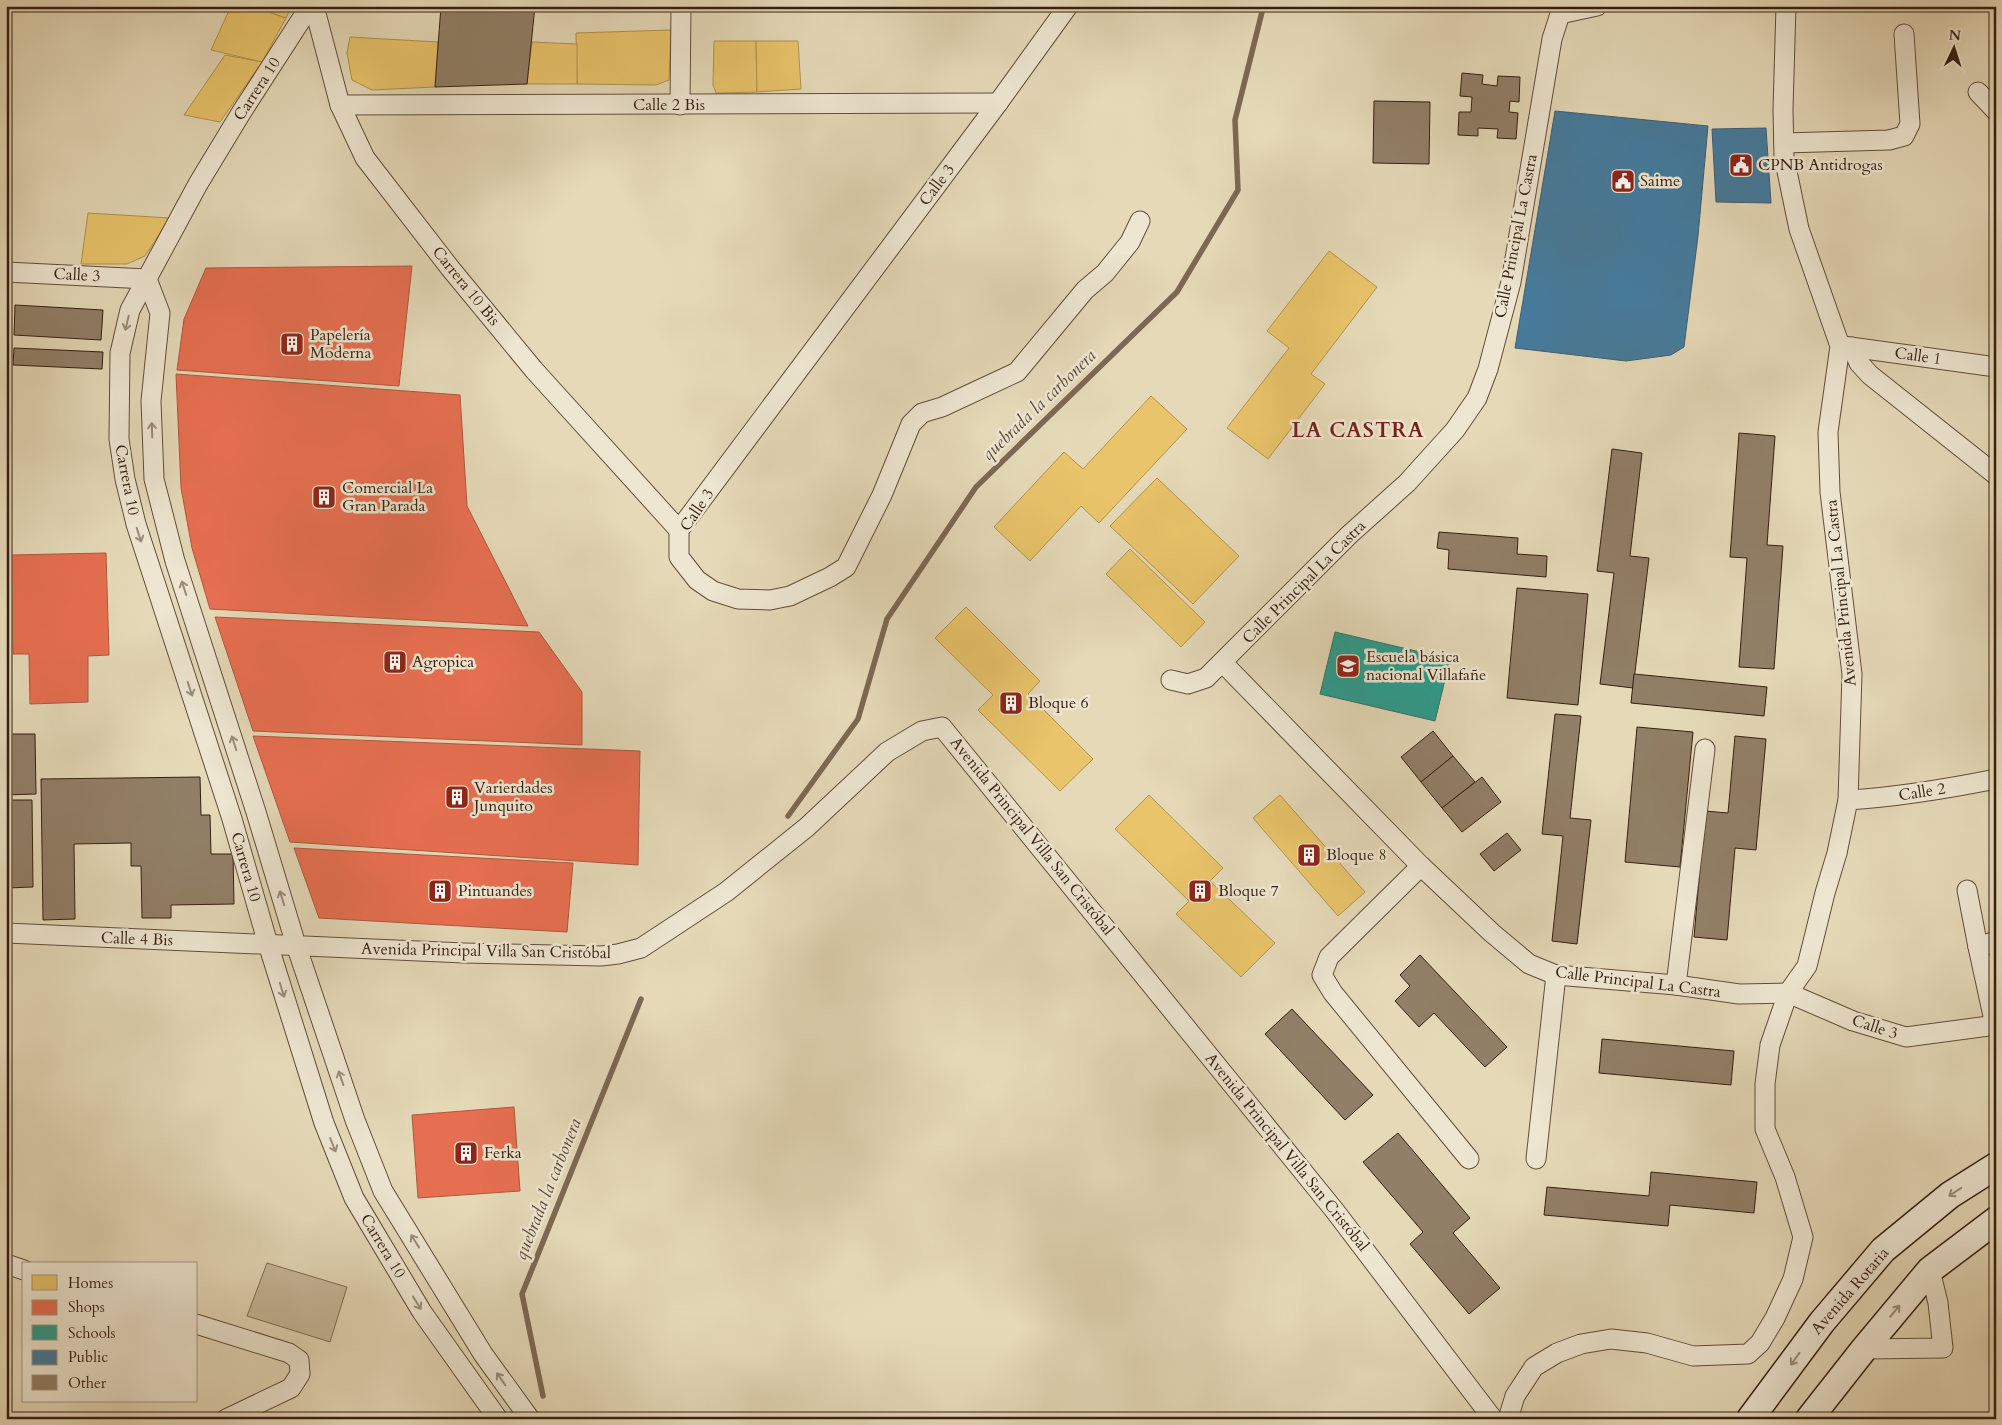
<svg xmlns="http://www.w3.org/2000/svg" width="2002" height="1425" font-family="Cardo,serif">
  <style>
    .green { fill: #c7b99b; stroke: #7e6c56 }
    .homes { fill: #e9c46a; stroke: #b3924f }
    .shops { fill: #e76f51; stroke: #b2573e }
    .schools { fill: #2a9d8f; stroke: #2e7769 }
    .public { fill: #457b9d; stroke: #405f73 }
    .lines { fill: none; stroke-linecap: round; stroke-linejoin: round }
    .stream { stroke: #7c6853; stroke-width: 5.5 }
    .building { fill: #917f67; stroke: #361e10 }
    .street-casing { stroke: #624d3a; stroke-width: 21 }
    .secondary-casing { stroke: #361e10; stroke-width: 29 }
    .street { stroke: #eee6d1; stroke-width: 19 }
    .secondary { stroke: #eee6d1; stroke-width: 26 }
    .oneway { stroke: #9b8c7a }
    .labels { text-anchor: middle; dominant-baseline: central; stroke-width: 5; stroke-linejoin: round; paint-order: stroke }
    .street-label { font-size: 16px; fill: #361e10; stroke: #eee6d1 }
    .poi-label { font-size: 16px; fill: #361e10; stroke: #eee6d1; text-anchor: start }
    .water-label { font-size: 18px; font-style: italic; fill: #5f4937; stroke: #eee6d1 }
    .district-label { font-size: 21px; font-weight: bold; letter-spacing: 1px; fill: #7a1f14; stroke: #eee6d1 }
  </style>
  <rect width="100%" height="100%" fill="#e5d9b8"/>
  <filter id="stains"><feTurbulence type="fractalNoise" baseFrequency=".004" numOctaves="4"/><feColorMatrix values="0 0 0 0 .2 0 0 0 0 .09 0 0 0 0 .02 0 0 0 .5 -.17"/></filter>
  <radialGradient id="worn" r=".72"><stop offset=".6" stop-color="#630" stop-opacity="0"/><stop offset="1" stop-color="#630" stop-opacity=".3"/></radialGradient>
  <path class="green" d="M 267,1263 L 347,1287 L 330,1342 L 247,1316 Z"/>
  <g class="homes">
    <path d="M 231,6 L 252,6 L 286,18 L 262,62 L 211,50 Z"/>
    <path d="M 252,6 L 292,6 L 286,18 Z"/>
    <path d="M 671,30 L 669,80 L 656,85 L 577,84 L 576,33 Z"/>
    <path d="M 350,37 L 438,42 L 435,87 L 372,90 L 352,80 L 347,53 Z"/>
    <path d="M 714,41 L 756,41 L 757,92 L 716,93 L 713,85 Z"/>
    <path d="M 756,41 L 798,41 L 801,89 L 757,92 Z"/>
    <path d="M 532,42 L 577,44 L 577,84 L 527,84 Z"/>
    <path d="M 225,55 L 262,62 L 220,122 L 184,115 Z"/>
    <path d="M 88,213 L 170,218 L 145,256 L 127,264 L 81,264 Z"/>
    <path d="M 1329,251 L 1377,287 L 1311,374 L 1325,384 L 1268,459 L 1227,428 L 1289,348 L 1267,331 Z"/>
    <path d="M 1151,396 L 1187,429 L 1099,523 L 1081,506 L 1030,561 L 994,527 L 1064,452 L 1083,469 Z"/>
    <path d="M 1157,478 L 1239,556 L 1193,604 L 1110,526 Z"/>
    <path d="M 1130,549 L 1205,622 L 1181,647 L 1106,574 Z"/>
    <path d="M 966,607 L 1040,681 L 1028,694 L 1093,759 L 1060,791 L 978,710 L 993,695 L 935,638 Z"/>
    <path d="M 1149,795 L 1223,868 L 1210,881 L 1275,943 L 1241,977 L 1176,914 L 1189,901 L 1115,829 Z"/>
    <path d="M 1280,795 L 1365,892 L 1338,916 L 1253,818 Z"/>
  </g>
  <g class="shops">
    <path d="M 412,266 L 399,386 L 177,370 L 184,319 L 206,268 Z"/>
    <path d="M 176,374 L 460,395 L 467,506 L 528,626 L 210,609 L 192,548 L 181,488 Z"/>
    <path d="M 106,553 L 109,655 L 88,656 L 88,702 L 30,704 L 29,654 L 13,654 L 11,555 Z"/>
    <path d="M 215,617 L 539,632 L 582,692 L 582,745 L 253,731 Z"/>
    <path d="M 253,736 L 640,751 L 638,865 L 290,842 Z"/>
    <path d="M 294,848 L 573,863 L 567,932 L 319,918 Z"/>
    <path d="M 514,1107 L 520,1191 L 418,1198 L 412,1115 Z"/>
  </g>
  <path class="schools" d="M 1335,632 L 1450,659 L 1435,721 L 1320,694 Z"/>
  <g class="public">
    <path d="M 1555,111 L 1708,126 L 1698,236 L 1684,347 L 1671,355 L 1626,361 L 1515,348 Z"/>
    <path d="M 1766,128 L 1771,203 L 1716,202 L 1712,129 Z"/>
  </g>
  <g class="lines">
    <g class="stream">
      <path d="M 788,816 L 858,719 L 887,619 L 976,487 L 1177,292 L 1238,190 L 1235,120 L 1263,8 L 1268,6"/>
      <path d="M 543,1396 L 522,1294 L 641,999"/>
    </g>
  </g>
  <g class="building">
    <path d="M 441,6 L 535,6 L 527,84 L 435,87 Z"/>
    <path d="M 1462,73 L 1483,75 L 1482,84 L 1497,86 L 1498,76 L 1520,77 L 1519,102 L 1510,101 L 1509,112 L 1518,113 L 1516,139 L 1497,138 L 1498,129 L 1478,128 L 1478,136 L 1458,135 L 1459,112 L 1471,112 L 1472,97 L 1460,96 Z"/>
    <path d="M 1374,101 L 1430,102 L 1429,164 L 1373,163 Z"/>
    <path d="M 15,305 L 103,310 L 101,340 L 14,335 Z"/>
    <path d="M 14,348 L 103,352 L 102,369 L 13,365 Z"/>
    <path d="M 1739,433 L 1775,436 L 1767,545 L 1783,546 L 1774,669 L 1739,667 L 1747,558 L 1730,557 Z"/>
    <path d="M 1612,449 L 1642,453 L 1630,556 L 1649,558 L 1633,688 L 1600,684 L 1614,573 L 1597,571 Z"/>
    <path d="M 1439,532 L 1518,538 L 1517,554 L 1547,556 L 1546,577 L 1448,569 L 1449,550 L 1437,548 Z"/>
    <path d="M 1517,588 L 1588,594 L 1578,705 L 1507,698 Z"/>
    <path d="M 1634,674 L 1767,687 L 1764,716 L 1631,703 Z"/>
    <path d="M 1555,714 L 1581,716 L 1570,818 L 1591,820 L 1577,944 L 1552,941 L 1563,836 L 1542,834 Z"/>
    <path d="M 1637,727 L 1693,732 L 1680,867 L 1625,862 Z"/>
    <path d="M 1433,731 L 1453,756 L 1421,782 L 1401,757 Z"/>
    <path d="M 6,734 L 35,734 L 36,794 L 6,795 Z"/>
    <path d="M 1735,736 L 1766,739 L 1756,850 L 1735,848 L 1727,940 L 1694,937 L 1705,811 L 1728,813 Z"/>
    <path d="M 1453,756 L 1475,782 L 1442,808 L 1421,782 Z"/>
    <path d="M 200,777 L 201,815 L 210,815 L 211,854 L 233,854 L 234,904 L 171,905 L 171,918 L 142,918 L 141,866 L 131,866 L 131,843 L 74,844 L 75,919 L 43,920 L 41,779 Z"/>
    <path d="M 1482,777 L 1501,802 L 1462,832 L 1442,808 Z"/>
    <path d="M 6,800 L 32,800 L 33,887 L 6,888 Z"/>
    <path d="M 1507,833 L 1521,850 L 1494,871 L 1480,854 Z"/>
    <path d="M 1420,955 L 1507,1047 L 1485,1067 L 1434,1013 L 1419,1027 L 1395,1001 L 1410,986 L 1400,975 Z"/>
    <path d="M 1292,1009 L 1373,1095 L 1345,1120 L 1265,1034 Z"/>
    <path d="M 1602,1039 L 1734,1051 L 1731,1085 L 1599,1073 Z"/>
    <path d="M 1398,1133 L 1470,1218 L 1453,1233 L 1500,1288 L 1469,1314 L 1410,1244 L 1423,1232 L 1363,1162 Z"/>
    <path d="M 1651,1172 L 1757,1182 L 1754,1213 L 1670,1205 L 1668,1226 L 1544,1215 L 1547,1187 L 1649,1196 Z"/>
  </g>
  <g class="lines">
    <g class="street-casing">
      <g id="street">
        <path d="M 310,6 L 241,113 L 198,184 L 130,310 L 120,353 L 119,439 L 125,479 L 136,524 L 232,819 L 268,944 L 324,1123 L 354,1198 L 422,1312 L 498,1419"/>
        <path d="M 314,6 L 340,105 L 365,158 L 450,268 L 534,370 L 679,530"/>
        <path d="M 1068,6 L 998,103 L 679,530 L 679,557 L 697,580 L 713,591 L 738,599 L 770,600 L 790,596 L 830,577 L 846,567 L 882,495 L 911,424 L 922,413 L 942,407 L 1017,372 L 1085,290 L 1105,273 L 1130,242 L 1140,221"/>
        <path d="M 1978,92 L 1996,111"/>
        <path d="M 340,105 L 998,103"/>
        <path d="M 680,105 L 681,6"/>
        <path d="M 1784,143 L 1889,140 L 1904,136 L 1910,124 L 1904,34"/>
        <path d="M 6,272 L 147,279"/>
        <path d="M 147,279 L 160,313 L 151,401 L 154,479 L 175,561 L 256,812 L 296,945 L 355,1120 L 383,1191 L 483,1354 L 530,1419"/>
        <path d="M 1843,346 L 1996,367"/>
        <path d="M 1852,347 L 1859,363 L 1870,375 L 1996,475"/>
        <path d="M 1223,663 L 1421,866 L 1492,933 L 1529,964 L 1556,975 L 1676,985 L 1739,994 L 1788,993 L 1853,1021 L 1906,1037 L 1996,1025"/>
        <path d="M 1171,680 L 1188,684 L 1206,678 L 1349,535 L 1407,483 L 1455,430 L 1477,398 L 1488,369 L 1511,282 L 1552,39 L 1560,14 L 1597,6"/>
        <path d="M 1848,800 C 1898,797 1946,789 1996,779"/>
        <path d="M 1421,866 L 1329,957 L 1322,975 L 1333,993 L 1469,1159"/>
        <path d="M 1967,890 L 1978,947"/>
        <path d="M 6,933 L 464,953 L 601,956 L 618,954 L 641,948 L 726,892 L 807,827 L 887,752 L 922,731 L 942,727 L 1335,1211 L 1493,1419"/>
        <path d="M 1676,985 L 1705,749"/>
        <path d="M 1995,1025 L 1978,947 L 1996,941"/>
        <path d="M 1536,1159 L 1556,975"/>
        <path d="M 6,1264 L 24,1270"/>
        <path d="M 196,1324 L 289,1353 L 299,1360 L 300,1374 L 291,1388 L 226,1419"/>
        <path d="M 1864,1349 L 1943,1348 L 1938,1303 L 1930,1270"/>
        <path d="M 1508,1419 L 1515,1396 L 1534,1367 L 1557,1353 L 1581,1344 L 1611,1339 L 1647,1343 L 1693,1356 L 1748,1354 L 1760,1343 L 1775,1318 L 1793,1279 L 1803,1237 L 1785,1177 L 1765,1129 L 1765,1084 L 1770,1045 L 1788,993 L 1807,966 L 1825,893 L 1837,853 L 1848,800 L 1852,674 L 1830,492 L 1828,432 L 1840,346 L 1799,229 L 1784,157 L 1783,109 L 1786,6"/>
      </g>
    </g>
    <g class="secondary-casing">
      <g id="secondary">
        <path d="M 1750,1419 L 1822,1322 L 1883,1250 L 1950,1195 L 1996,1166"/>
        <path d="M 1809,1419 L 1864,1349 L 1930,1270 L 1996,1220"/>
      </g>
    </g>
    <use href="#street" class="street"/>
    <use href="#secondary" class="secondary"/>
  </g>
  <defs><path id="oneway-shaft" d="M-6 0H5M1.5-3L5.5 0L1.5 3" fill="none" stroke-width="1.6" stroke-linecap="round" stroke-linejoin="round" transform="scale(1.25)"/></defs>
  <g class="oneway">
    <use href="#oneway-shaft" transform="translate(127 323) rotate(103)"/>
    <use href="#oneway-shaft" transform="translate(152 430) rotate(-92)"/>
    <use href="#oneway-shaft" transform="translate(139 535) rotate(72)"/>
    <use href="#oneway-shaft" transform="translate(184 588) rotate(-108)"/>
    <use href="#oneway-shaft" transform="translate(190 689) rotate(72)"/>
    <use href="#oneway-shaft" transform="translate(234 743) rotate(-108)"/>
    <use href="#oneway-shaft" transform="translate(282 898) rotate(-107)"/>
    <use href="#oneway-shaft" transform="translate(282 990) rotate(73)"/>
    <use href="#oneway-shaft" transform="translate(341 1078) rotate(-109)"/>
    <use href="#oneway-shaft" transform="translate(333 1145) rotate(68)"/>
    <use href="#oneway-shaft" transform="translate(1955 1192) rotate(146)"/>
    <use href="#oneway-shaft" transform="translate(415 1241) rotate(-122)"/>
    <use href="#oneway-shaft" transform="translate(417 1303) rotate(58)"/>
    <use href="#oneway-shaft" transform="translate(1895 1311) rotate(-50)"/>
    <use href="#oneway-shaft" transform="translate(1795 1359) rotate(126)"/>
    <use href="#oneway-shaft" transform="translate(501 1379) rotate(-125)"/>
  </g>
  <defs>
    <g id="civic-square" transform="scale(1.25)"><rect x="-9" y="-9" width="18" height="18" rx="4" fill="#8f2418" stroke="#eee6d1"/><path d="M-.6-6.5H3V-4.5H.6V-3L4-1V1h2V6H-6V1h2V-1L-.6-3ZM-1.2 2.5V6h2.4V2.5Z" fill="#fff"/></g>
    <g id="building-square" transform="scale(1.25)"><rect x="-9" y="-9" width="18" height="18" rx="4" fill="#8f2418" stroke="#eee6d1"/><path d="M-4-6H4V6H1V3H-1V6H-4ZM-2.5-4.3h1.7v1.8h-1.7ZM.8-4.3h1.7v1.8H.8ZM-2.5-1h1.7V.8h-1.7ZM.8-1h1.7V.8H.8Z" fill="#fff"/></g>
    <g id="school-square" transform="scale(1.25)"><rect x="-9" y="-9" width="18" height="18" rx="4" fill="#8f2418" stroke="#eee6d1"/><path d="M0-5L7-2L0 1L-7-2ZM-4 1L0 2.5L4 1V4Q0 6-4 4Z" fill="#fff"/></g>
  </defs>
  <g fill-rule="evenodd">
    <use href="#civic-square" x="1741" y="165"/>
    <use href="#civic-square" x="1623" y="181"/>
    <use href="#building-square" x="292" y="344"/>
    <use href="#building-square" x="324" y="497"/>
    <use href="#building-square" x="395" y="662"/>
    <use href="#school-square" x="1348" y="666"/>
    <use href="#building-square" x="1011" y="703"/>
    <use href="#building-square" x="457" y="797"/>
    <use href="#building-square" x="1309" y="855"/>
    <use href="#building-square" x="440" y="891"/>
    <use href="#building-square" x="1200" y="891"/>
    <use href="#building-square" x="466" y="1153"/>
  </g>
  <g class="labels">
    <g class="street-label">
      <text transform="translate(257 89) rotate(-57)">Carrera 10</text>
      <text x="669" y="105">Calle 2 Bis</text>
      <text transform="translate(937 185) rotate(-53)">Calle 3</text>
      <text transform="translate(1516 236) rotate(-79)">Calle Principal La Castra</text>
      <text transform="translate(77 275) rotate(3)">Calle 3</text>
      <text transform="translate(466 286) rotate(51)">Carrera 10 Bis</text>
      <text transform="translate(1918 356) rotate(8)">Calle 1</text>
      <text transform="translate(127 480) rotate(79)">Carrera 10</text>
      <text transform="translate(697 510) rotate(-56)">Calle 3</text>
      <text transform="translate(1304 582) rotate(-45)">Calle Principal La Castra</text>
      <text transform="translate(1841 593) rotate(-96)">Avenida Principal La Castra</text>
      <text transform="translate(1922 792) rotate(-9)">Calle 2</text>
      <text transform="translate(1032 836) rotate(51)">Avenida Principal Villa San Cristóbal</text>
      <text transform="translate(246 867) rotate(74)">Carrera 10</text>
      <text transform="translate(137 939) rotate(2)">Calle 4 Bis</text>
      <text transform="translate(486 951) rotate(1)">Avenida Principal Villa San Cristóbal</text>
      <text transform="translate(1638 982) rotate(7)">Calle Principal La Castra</text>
      <text transform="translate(1875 1027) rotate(18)">Calle 3</text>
      <text transform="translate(1287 1152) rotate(51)">Avenida Principal Villa San Cristóbal</text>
      <text transform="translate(383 1246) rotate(59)">Carrera 10</text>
      <text transform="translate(1850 1291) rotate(-49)">Avenida Rotaria</text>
    </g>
    <g class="poi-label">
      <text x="1758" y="165">CPNB Antidrogas</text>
      <text x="1640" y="181">Saime</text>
      <text x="310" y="335">Papelería<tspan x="310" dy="18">Moderna</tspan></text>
      <text x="342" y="488">Comercial La<tspan x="342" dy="18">Gran Parada</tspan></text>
      <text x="1366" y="657">Escuela básica<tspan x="1366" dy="18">nacional Villafañe</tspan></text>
      <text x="412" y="662">Agropica</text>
      <text x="1028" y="703">Bloque 6</text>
      <text x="474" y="788">Varierdades<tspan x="474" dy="18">Junquito</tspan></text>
      <text x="1326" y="855">Bloque 8</text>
      <text x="458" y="891">Pintuandes</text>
      <text x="1218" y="891">Bloque 7</text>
      <text x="484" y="1153">Ferka</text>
    </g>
    <g class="water-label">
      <text transform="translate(1039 405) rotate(-44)">quebrada la carbonera</text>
      <text transform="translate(548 1189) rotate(-68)">quebrada la carbonera</text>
    </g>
    <g class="district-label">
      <text x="1358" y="430">LA CASTRA</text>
    </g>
  </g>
  <rect width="2002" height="1425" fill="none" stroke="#e5d9b8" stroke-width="25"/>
  <rect x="8" y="8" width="1987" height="1410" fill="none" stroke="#361e10" stroke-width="2.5"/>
  <rect x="12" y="12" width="1977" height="1400" fill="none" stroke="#361e10"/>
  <rect x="22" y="1262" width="175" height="140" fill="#eee6d1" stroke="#a49684"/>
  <rect x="32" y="1275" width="25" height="15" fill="#e9c46a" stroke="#a49684"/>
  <text x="68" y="1288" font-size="15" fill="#361e10">Homes</text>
  <rect x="32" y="1300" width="25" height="15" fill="#e76f51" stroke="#a49684"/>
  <text x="68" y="1312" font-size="15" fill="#361e10">Shops</text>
  <rect x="32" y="1325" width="25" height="15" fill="#2a9d8f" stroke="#a49684"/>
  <text x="68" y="1338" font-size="15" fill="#361e10">Schools</text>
  <rect x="32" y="1350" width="25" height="15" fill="#457b9d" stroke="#a49684"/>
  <text x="68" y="1362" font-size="15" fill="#361e10">Public</text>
  <rect x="32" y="1375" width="25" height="15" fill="#917f67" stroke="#a49684"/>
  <text x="68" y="1388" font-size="15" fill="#361e10">Other</text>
  <g transform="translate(1954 48) rotate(4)" stroke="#eee6d1" stroke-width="4" paint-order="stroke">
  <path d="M0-4L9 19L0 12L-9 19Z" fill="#361e10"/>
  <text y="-8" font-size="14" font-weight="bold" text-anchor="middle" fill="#361e10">N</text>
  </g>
  <rect width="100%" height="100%" filter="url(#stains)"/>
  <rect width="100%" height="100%" fill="url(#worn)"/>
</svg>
